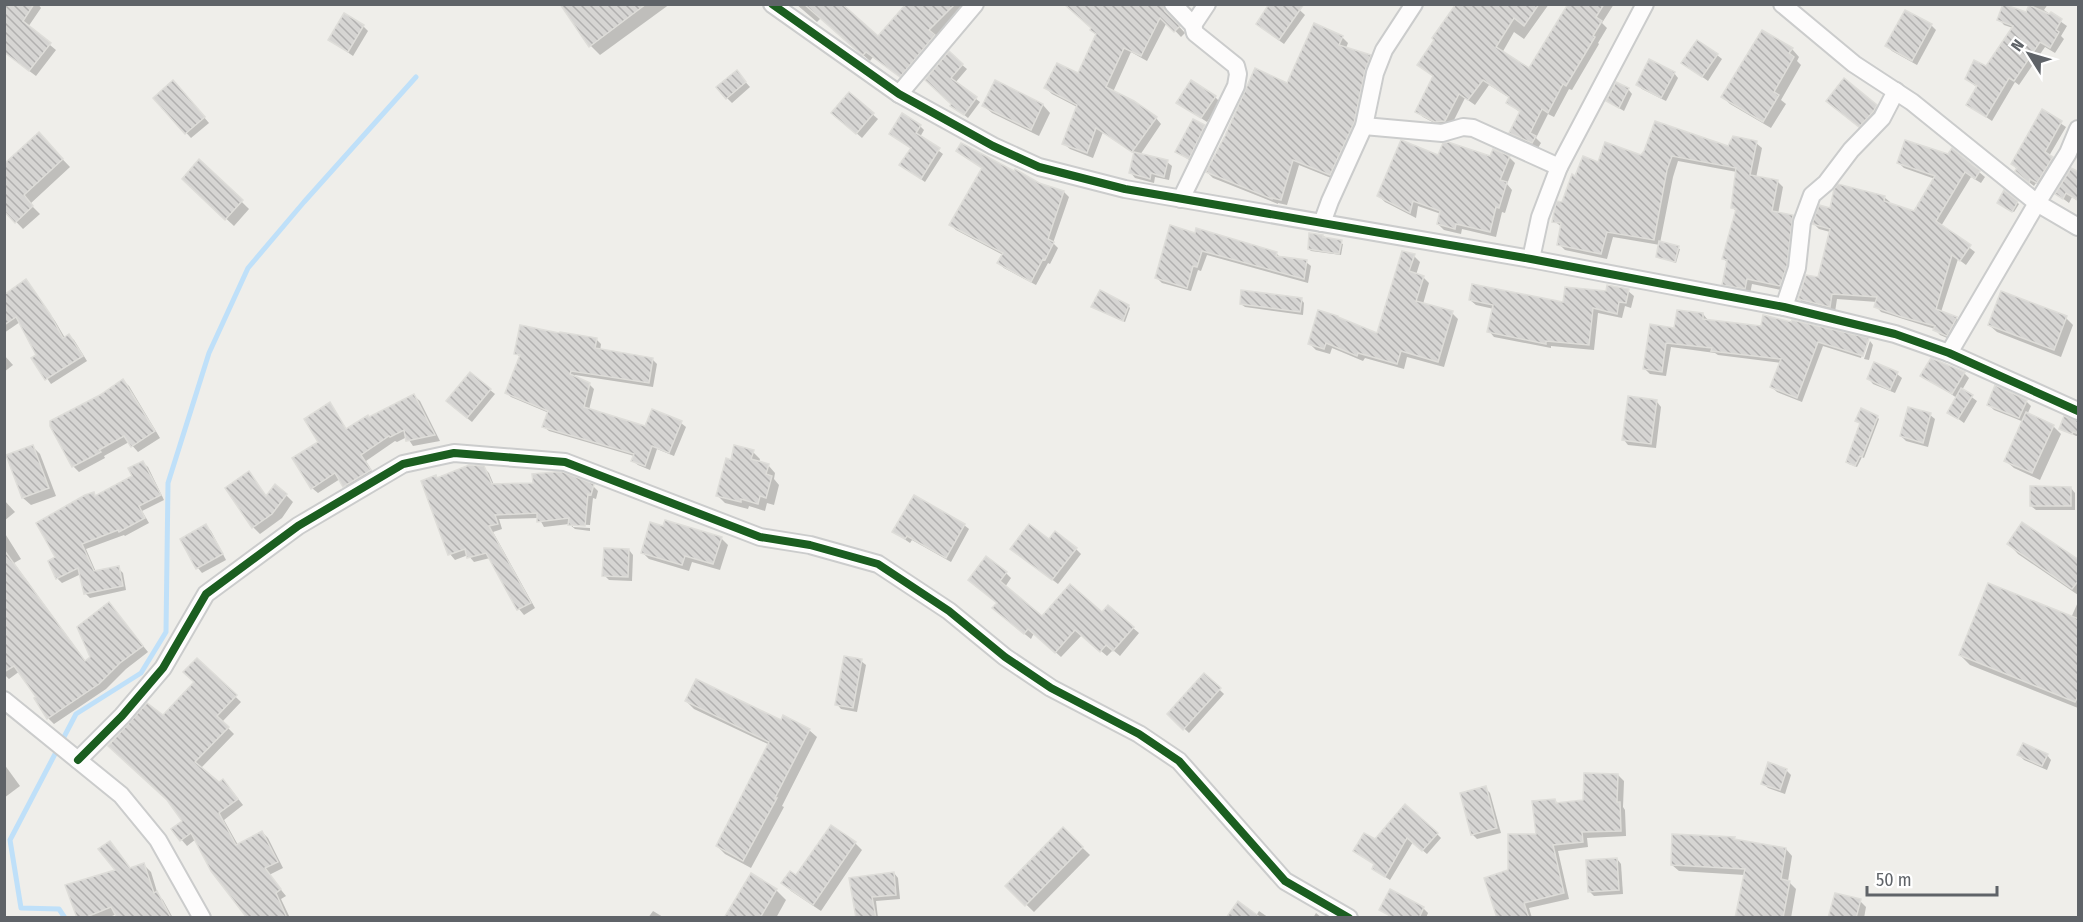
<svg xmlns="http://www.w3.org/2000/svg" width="2083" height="922" font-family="'Fira Sans Condensed',sans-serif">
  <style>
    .shadow { fill: #0003 }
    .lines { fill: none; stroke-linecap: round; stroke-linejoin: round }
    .stream { stroke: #bfe0f9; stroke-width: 5 }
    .building { fill: url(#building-back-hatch); stroke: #deddd9; stroke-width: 1.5 }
    .minor-casing { stroke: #cbcccc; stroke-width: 20 }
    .minor { stroke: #fdfcfc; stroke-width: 16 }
    .cycleway-casing { stroke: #fff; stroke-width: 11 }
    .cycleway { stroke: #1b5e20; stroke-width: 8 }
  </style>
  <defs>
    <pattern id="building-back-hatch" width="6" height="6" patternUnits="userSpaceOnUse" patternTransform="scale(1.5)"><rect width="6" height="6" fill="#d6d5d3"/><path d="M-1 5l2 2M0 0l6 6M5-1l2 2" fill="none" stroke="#b1b0af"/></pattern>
  </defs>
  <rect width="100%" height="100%" fill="#efeeea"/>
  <g class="shadow">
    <path d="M 4,4 L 38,4 L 41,8 L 28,27 L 56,50 L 36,76 L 4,52 Z"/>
    <path d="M 562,4 L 670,4 L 600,55 L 591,46 Z"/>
    <path d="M 796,4 L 847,4 L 844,8 L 878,38 L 908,4 L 968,4 L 935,37 L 940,42 L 907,82 L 873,57 L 870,61 L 821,18 L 817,22 Z"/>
    <path d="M 1293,4 L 1305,15 L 1284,44 L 1262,28 Z"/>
    <path d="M 1526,4 L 1549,4 L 1524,39 L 1514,32 L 1502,53 L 1529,70 L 1569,4 L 1614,4 L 1602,23 L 1607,28 L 1598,43 L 1599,44 L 1572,90 L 1569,89 L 1554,117 L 1548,114 L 1536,138 L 1541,143 L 1538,148 L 1517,138 L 1511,133 L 1521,113 L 1508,103 L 1510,98 L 1489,85 L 1475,105 L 1465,98 L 1451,126 L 1442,127 L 1423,117 L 1417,111 Z"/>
    <path d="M 2031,4 L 2048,4 L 2044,10 L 2067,26 L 2061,36 L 2064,39 L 2055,53 L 2045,47 L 2019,85 L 2015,82 L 1992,121 L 1968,105 L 1978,88 L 1966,79 L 1986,68 L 2013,28 L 2004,25 L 1999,19 L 2027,14 Z"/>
    <path d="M 1163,9 L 1185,33 L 1181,37 L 1167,22 L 1147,61 L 1131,52 L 1113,92 L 1156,118 L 1161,124 L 1140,155 L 1167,162 L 1172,166 L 1169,180 L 1155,177 L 1154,183 L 1135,178 L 1131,173 L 1135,154 L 1103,132 L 1093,158 L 1070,149 L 1064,144 L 1077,107 L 1052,94 L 1046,88 L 1078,75 L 1097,36 L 1091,30 Z"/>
    <path d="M 1931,25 L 1936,30 L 1917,65 L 1892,51 L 1887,46 Z"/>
    <path d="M 363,26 L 368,31 L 353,56 L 330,40 Z"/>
    <path d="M 1342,37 L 1348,43 L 1346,48 L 1370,56 L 1376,62 L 1360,129 L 1336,180 L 1299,165 L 1287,205 L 1278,203 L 1278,204 L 1213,178 L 1207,172 L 1226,136 Z"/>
    <path d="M 1792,49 L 1799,57 L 1797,61 L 1801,65 L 1781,100 L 1786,104 L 1771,128 L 1730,104 L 1723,97 Z"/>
    <path d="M 949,54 L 967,69 L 955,83 L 980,102 L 968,118 L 952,105 Z"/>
    <path d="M 1717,55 L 1722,59 L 1708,81 L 1683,63 Z"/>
    <path d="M 1674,73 L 1678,78 L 1666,101 L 1642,89 L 1637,84 Z"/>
    <path d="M 741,77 L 750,87 L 732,103 L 727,98 Z"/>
    <path d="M 996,82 L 1043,105 L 1050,113 L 1039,136 L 992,113 L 984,106 Z"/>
    <path d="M 178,87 L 209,123 L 191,138 L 155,98 Z"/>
    <path d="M 1628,89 L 1632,94 L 1624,111 L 1607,101 Z"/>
    <path d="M 849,94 L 878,119 L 862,138 L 838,117 Z"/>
    <path d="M 1215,97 L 1220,102 L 1207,122 L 1178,103 Z"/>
    <path d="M 1828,101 L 1876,106 L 1884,113 L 1867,134 Z"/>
    <path d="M 2042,111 L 2066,127 L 2049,156 L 2057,163 L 2042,187 L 2036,183 L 2034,186 L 2021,176 L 2013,164 Z"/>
    <path d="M 1194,121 L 1209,131 L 1194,163 L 1177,152 Z"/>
    <path d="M 920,126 L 924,130 L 920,137 L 943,154 L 925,182 L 901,165 L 912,149 L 891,133 Z"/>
    <path d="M 46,142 L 70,167 L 30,204 L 40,214 L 23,229 L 4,209 Z"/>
    <path d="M 1756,143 L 1762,148 L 1756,178 L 1777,181 L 1783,187 L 1778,214 L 1792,217 L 1798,223 L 1786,291 L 1752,284 L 1750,294 L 1730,290 L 1724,284 L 1728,263 L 1723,258 L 1737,212 L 1733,208 L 1737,172 L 1678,161 L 1673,177 L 1660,243 L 1680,249 L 1676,263 L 1657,256 L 1660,245 L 1613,237 L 1607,259 L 1565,250 L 1559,244 L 1562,227 L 1554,221 L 1576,178 L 1599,164 L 1642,157 L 1729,148 Z"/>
    <path d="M 958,151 L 1039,185 L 1064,192 L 1069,197 L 1053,243 L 1058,248 L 1050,264 L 1048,263 L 1036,285 L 1004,268 L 999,263 L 1003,255 L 956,230 L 951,225 L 984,169 Z"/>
    <path d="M 1491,157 L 1509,157 L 1515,163 L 1507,184 L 1512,190 L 1505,213 L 1502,212 L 1496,237 L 1462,229 L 1461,234 L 1444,230 L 1438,224 L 1441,214 L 1418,206 L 1416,218 L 1385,202 L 1379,196 Z"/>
    <path d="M 200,161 L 249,209 L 234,226 L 191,186 Z"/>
    <path d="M 1899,163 L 1979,172 L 1985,177 L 1981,183 L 1971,177 L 1941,226 L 1975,252 L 1966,265 L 1958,259 L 1941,312 L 1956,318 L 1961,323 L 1952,340 L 1940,335 L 1935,329 L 1881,312 L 1876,306 L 1877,302 L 1837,299 L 1835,312 L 1805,304 L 1799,299 L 1819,279 L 1830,232 L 1819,229 L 1814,224 L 1831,210 L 1884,197 L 1890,202 L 1889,205 L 1915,213 L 1935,179 L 1904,168 Z"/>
    <path d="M 2078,174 L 2078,201 L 2072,197 L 2069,203 L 2057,194 Z"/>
    <path d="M 2004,192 L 2019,204 L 2014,212 L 2000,204 Z"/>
    <path d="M 1196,235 L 1276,253 L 1282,259 L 1306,262 L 1311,266 L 1308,283 L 1207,255 L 1201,271 L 1198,270 L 1191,291 L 1162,283 L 1157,278 Z"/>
    <path d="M 1323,236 L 1343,244 L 1341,255 L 1311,251 L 1309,249 Z"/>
    <path d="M 1414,256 L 1420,262 L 1416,275 L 1423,277 L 1429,283 L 1423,304 L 1452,313 L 1458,319 L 1444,367 L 1407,357 L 1404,369 L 1365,358 L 1363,361 L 1332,348 L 1330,354 L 1316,350 L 1310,344 L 1378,335 Z"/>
    <path d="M 26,281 L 55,321 L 65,338 L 69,336 L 74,340 L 87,361 L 51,384 L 33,358 L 38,355 L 20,322 L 4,333 L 4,297 Z"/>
    <path d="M 1628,291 L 1634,296 L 1631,308 L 1625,306 L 1622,318 L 1598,313 L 1594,350 L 1551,346 L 1551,348 L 1494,337 L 1489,331 L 1494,309 L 1476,305 L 1470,300 L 1565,304 L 1607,292 Z"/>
    <path d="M 1301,299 L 1304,303 L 1303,315 L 1245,307 L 1241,304 Z"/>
    <path d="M 1128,306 L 1130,308 L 1125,322 L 1093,307 Z"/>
    <path d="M 1703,314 L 1708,320 L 1870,341 L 1866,341 L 1861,358 L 1823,346 L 1802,402 L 1777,392 L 1772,387 L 1781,363 L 1718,355 L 1715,353 L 1671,347 L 1666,376 L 1650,374 L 1644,368 L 1676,329 Z"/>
    <path d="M 2066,318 L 2073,325 L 2061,357 L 1997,332 L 1989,325 Z"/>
    <path d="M 561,335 L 596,339 L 601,344 L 600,351 L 653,360 L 657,364 L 653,387 L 575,375 L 574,378 L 589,384 L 594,389 L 589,410 L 646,428 L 653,411 L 681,423 L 686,427 L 674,456 L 657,449 L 650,470 L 638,465 L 633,461 L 634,456 L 549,431 L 544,427 L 549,413 L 511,397 L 506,392 L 521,358 L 516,353 Z"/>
    <path d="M 1870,341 L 1873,345 L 1869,360 L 1864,359 Z"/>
    <path d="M 4,355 L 13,365 L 4,372 Z"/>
    <path d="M 1964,373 L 1969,378 L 1962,390 L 1977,401 L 1964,423 L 1949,412 L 1957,398 L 1922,375 Z"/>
    <path d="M 1897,374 L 1902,378 L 1895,393 L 1873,384 L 1869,379 Z"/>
    <path d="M 123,381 L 129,386 L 160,438 L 138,452 L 129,442 L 104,456 L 105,458 L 79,472 L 73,466 L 101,396 Z"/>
    <path d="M 490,390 L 495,394 L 472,422 L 452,406 Z"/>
    <path d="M 414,396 L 420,401 L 440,441 L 413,446 L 407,437 L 397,442 L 395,441 L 366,461 L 375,476 L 350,492 L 340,479 L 318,493 L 312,488 L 320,442 L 330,404 L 347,430 Z"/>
    <path d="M 2026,401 L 2031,406 L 2027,415 L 2053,426 L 2061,434 L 2040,480 L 2014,468 L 2006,461 L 2024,422 L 1994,410 L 1989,405 Z"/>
    <path d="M 1657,402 L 1661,407 L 1656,448 L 1628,445 L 1624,440 Z"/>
    <path d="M 1930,415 L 1935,419 L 1928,447 L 1906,441 L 1901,436 Z"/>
    <path d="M 1877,417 L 1879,419 L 1864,458 L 1862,457 L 1857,467 L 1849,464 L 1847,462 L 1861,424 L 1856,421 Z"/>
    <path d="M 2078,423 L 2078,436 L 2076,436 L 2061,428 Z"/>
    <path d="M 33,447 L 40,454 L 56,496 L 31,505 L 23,498 L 8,456 Z"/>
    <path d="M 753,452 L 760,459 L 759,463 L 768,465 L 775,473 L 774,479 L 779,485 L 774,505 L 767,503 L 765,511 L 749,506 L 748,509 L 725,503 L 717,495 L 732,462 Z"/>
    <path d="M 143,463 L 148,467 L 164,500 L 142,511 L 149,523 L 125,536 L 124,535 L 86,549 L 96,572 L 118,568 L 123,573 L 126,590 L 90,598 L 85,593 L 81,574 L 62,583 L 57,578 L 57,558 L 94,494 L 97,497 L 134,476 Z"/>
    <path d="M 483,467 L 489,473 L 494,485 L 593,486 L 598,491 L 596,499 L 593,498 L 590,525 L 573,524 L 573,527 L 590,528 L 590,531 L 575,529 L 569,524 L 544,527 L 539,518 L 499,519 L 502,529 L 493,532 L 535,608 L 524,615 L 519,609 L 490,558 L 474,562 L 468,555 L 455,560 L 450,554 L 423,482 Z"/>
    <path d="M 249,473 L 267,497 L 286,495 L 293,502 L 282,518 L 260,534 L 253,527 Z"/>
    <path d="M 2071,488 L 2075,493 L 2075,510 L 2036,510 L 2031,506 Z"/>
    <path d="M 4,500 L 15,512 L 4,521 Z"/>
    <path d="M 964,525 L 969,529 L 951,562 L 912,540 L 910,543 L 894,532 Z"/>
    <path d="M 206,526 L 211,531 L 226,560 L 202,573 L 198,568 Z"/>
    <path d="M 4,532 L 21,559 L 14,563 L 86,662 L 92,658 L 109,604 L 148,652 L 126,669 L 106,689 L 54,724 L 48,718 L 38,697 L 20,671 L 9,679 L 4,674 Z"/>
    <path d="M 721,538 L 728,545 L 720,570 L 692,562 L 689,571 L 649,559 L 642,552 Z"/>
    <path d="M 2009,544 L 2078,562 L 2078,595 L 2018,554 Z"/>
    <path d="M 1076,549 L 1081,554 L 1058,584 L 1017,553 Z"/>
    <path d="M 629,550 L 633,555 L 632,581 L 609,580 L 604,575 Z"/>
    <path d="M 1006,573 L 1011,578 L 1005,587 L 1042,618 L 1102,614 L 1133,628 L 1139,633 L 1120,656 L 1113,650 L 1107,656 L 1082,635 L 1061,657 L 1034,633 L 1031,639 L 1000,614 L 998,603 L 975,586 Z"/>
    <path d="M 2078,602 L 2078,708 L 1970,665 L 1960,655 L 2071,618 Z"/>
    <path d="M 197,660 L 241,702 L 222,722 L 234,734 L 201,768 L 219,784 L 229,787 L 243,805 L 224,820 L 238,845 L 262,832 L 268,838 L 283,868 L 269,875 L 286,896 L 281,899 L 290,918 L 249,918 L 196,839 L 187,846 L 173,830 L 184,821 L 163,717 L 196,682 Z"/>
    <path d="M 861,661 L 866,665 L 857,712 L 841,709 L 837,704 Z"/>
    <path d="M 1204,675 L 1224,694 L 1189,733 L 1169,714 Z"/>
    <path d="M 686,701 L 809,730 L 817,737 L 782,806 L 784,807 L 751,868 L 725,854 L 717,846 L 770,745 L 694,709 Z"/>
    <path d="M 2019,755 L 2047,755 L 2051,760 L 2047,770 L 2024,760 Z"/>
    <path d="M 4,764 L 20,786 L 4,798 Z"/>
    <path d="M 1786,770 L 1791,775 L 1785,794 L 1768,788 L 1763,783 Z"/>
    <path d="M 1618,775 L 1624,781 L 1623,807 L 1625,810 L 1626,836 L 1587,838 L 1588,847 L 1558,851 L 1569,899 L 1529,908 L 1532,918 L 1499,918 L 1509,871 L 1538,836 L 1555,800 L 1558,804 L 1585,801 Z"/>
    <path d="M 1485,788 L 1490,793 L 1501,833 L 1477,839 L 1472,834 Z"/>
    <path d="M 1063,829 L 1090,855 L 1034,912 L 1007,886 Z"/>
    <path d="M 1437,834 L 1441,838 L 1427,854 L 1413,842 L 1390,880 L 1373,869 L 1375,865 L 1355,851 L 1375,841 Z"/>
    <path d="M 1734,839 L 1737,841 L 1786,849 L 1792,856 L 1788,881 L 1796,889 L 1791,918 L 1745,917 L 1745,875 L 1679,871 L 1672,865 Z"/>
    <path d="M 109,843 L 131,869 L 144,865 L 151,872 L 158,895 L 163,900 L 173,918 L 119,918 L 117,914 L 107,918 L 79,918 L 117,871 Z"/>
    <path d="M 855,843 L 862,850 L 821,911 L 791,891 L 783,883 L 797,877 Z"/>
    <path d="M 1617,859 L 1621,864 L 1623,894 L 1594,896 L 1589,891 Z"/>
    <path d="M 894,873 L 898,878 L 900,899 L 876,901 L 878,918 L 857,918 L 851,879 Z"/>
    <path d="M 776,890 L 786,900 L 776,918 L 726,918 Z"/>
    <path d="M 1860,901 L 1866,907 L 1864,918 L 1830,918 Z"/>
    <path d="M 1423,908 L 1428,913 L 1426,918 L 1392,918 L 1381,909 Z"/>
    <path d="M 653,911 L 663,917 L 663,918 L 648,918 Z"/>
    <path d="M 1259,911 L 1269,918 L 1228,918 L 1256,916 Z"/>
    <path d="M 1316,913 L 1322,918 L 1313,918 Z"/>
  </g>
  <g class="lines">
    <path class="stream" d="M 65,918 L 59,909 L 21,908 L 10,840 L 76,714 L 141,673 L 166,632 L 168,483 L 209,353 L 248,268 L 304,202 L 416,77"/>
  </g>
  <g class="building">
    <path d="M 4,4 L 34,4 L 23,21 L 51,43 L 29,71 L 4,52 Z"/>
    <path d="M 560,4 L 646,4 L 589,47 Z"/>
    <path d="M 804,4 L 842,4 L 878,36 L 906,4 L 955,4 L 929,30 L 935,35 L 900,77 L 866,52 L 863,55 L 861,54 Z"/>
    <path d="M 1064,4 L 1163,4 L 1165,11 L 1180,26 L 1174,32 L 1160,18 L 1141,56 L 1124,48 L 1106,87 L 1134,101 L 1157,117 L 1132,152 L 1096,128 L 1087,153 L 1062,144 L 1077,105 L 1044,88 L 1057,63 L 1078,73 L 1096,34 L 1090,30 L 1091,28 Z"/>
    <path d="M 1269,4 L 1304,4 L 1279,40 L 1256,24 Z"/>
    <path d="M 1456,4 L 1539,4 L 1524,26 L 1514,18 L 1496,47 L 1529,68 L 1568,4 L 1604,4 L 1596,17 L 1602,21 L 1593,36 L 1595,37 L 1566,86 L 1563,84 L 1548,113 L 1542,109 L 1530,133 L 1536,136 L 1532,143 L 1509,133 L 1520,111 L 1506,103 L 1509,97 L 1483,80 L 1468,100 L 1459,94 L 1445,121 L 1435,122 L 1415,112 L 1433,76 L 1417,65 L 1434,40 L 1432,38 Z"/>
    <path d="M 2003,4 L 2026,12 L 2029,5 L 2049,14 L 2051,12 L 2062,19 L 2056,30 L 2059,32 L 2050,48 L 2040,42 L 2014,81 L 2009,78 L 1986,117 L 1966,105 L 1977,86 L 1965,79 L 1974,60 L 1986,66 L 2013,26 L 1997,20 Z"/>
    <path d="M 1905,10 L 1932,24 L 1912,61 L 1885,46 Z"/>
    <path d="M 344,13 L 364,25 L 348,52 L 328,40 Z"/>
    <path d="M 1314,23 L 1343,36 L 1339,45 L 1371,55 L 1365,71 L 1354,123 L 1330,175 L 1293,160 L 1281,200 L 1272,198 L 1272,199 L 1206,172 L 1225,136 L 1255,68 L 1287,83 Z"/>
    <path d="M 1762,30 L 1793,48 L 1789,53 L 1794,57 L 1774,92 L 1779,95 L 1763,122 L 1721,97 Z"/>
    <path d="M 1697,40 L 1718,54 L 1702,77 L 1681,63 Z"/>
    <path d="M 949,51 L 963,64 L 951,78 L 977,97 L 964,115 L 950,106 L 951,104 L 925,80 Z"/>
    <path d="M 1649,59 L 1675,72 L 1661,98 L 1636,85 Z"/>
    <path d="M 737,70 L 746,82 L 726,99 L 716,87 Z"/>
    <path d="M 1844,78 L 1877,105 L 1873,112 L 1859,127 L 1826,101 Z"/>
    <path d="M 173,80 L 205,117 L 185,134 L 153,98 Z"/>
    <path d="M 995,80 L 1043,104 L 1031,130 L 982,106 Z"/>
    <path d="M 1191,80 L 1216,96 L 1201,118 L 1176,103 Z"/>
    <path d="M 1616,82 L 1629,88 L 1619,108 L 1606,101 Z"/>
    <path d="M 849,92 L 874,113 L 856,134 L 831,113 Z"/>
    <path d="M 2042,109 L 2062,121 L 2045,152 L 2053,157 L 2037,183 L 2030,179 L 2029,183 L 2015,171 L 2017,168 L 2011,164 Z"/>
    <path d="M 902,113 L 921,125 L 916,133 L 940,148 L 921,179 L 899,165 L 911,148 L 889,134 Z"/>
    <path d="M 1193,119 L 1205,125 L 1189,159 L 1175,152 Z"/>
    <path d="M 1655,121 L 1728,146 L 1733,136 L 1757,141 L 1750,175 L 1778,180 L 1772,211 L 1793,215 L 1787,266 L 1780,286 L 1747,279 L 1745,289 L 1722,285 L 1727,260 L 1722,259 L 1736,209 L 1731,208 L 1736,168 L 1672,156 L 1667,170 L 1654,240 L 1607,232 L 1601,254 L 1557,245 L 1561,223 L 1552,222 L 1555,207 L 1557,201 L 1562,202 L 1572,174 L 1575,176 L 1583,156 L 1598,162 L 1605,142 L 1641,155 L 1644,151 Z"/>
    <path d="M 39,132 L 63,159 L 24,195 L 33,206 L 15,223 L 4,211 L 4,164 Z"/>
    <path d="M 1401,140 L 1438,155 L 1443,143 L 1448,142 L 1490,156 L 1493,149 L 1510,156 L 1500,180 L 1507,182 L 1499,208 L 1496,207 L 1490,232 L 1456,224 L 1455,229 L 1437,224 L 1440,211 L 1413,201 L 1410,213 L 1377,196 Z"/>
    <path d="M 1905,140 L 1948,154 L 1952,148 L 1980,171 L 1975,179 L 1965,172 L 1936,221 L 1971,245 L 1960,261 L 1952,255 L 1936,309 L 1957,317 L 1947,336 L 1933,330 L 1935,326 L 1902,317 L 1874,307 L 1877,297 L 1832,294 L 1830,307 L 1798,299 L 1806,275 L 1818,277 L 1830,229 L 1812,224 L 1819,205 L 1830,208 L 1834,189 L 1838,184 L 1885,196 L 1884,201 L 1914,211 L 1935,176 L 1897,163 Z"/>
    <path d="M 961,143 L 1014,171 L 1015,169 L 1039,183 L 1064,191 L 1048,239 L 1054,242 L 1045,260 L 1043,259 L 1031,282 L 997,263 L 1003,253 L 949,225 L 982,168 L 956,151 Z"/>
    <path d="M 1134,152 L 1168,160 L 1164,177 L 1151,173 L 1150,179 L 1129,173 Z"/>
    <path d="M 199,159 L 243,200 L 225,220 L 182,179 Z"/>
    <path d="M 2071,168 L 2079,172 L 2079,201 L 2066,193 L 2063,199 L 2055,194 Z"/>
    <path d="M 2004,190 L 2018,201 L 2012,212 L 1997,203 Z"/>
    <path d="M 1170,225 L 1195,233 L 1196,228 L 1277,252 L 1276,256 L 1307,260 L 1304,279 L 1202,251 L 1197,267 L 1193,266 L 1187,288 L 1155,278 Z"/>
    <path d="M 1309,233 L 1323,235 L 1323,237 L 1342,240 L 1339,254 L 1308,249 Z"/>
    <path d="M 1659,241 L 1679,246 L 1675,262 L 1656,257 Z"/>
    <path d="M 1402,251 L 1415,254 L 1409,271 L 1424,276 L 1416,301 L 1453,311 L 1438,362 L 1401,351 L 1397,364 L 1358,353 L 1357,356 L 1326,343 L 1324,349 L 1308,344 L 1318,310 L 1338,316 L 1338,317 L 1377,333 Z"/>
    <path d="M 26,279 L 50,314 L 63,338 L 69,334 L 83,356 L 45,380 L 31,358 L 36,355 L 16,317 L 4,325 L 4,295 Z"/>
    <path d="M 1472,284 L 1563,302 L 1565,287 L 1606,291 L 1607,285 L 1629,289 L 1626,303 L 1619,302 L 1617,314 L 1593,308 L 1589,345 L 1546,341 L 1546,344 L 1487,332 L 1493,305 L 1469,300 Z"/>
    <path d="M 1100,290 L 1129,305 L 1123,321 L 1091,307 Z"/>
    <path d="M 1241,290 L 1302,298 L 1300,312 L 1240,304 Z"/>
    <path d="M 2001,291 L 2067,316 L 2054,350 L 1988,325 Z"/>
    <path d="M 1677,310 L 1703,313 L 1703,319 L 1761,326 L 1763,315 L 1791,322 L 1792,320 L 1869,338 L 1863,356 L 1818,342 L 1797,398 L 1770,387 L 1781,359 L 1711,351 L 1712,348 L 1666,343 L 1662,372 L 1643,369 L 1650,324 L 1674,328 Z"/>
    <path d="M 520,325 L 559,333 L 560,332 L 597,338 L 595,348 L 653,358 L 649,383 L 571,371 L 570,374 L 590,383 L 584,407 L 645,426 L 652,409 L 682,421 L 669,453 L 652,446 L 645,466 L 631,461 L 634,454 L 542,427 L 548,411 L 505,393 L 520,355 L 514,354 Z"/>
    <path d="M 1931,358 L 1965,372 L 1952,394 L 1920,376 Z"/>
    <path d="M 1874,362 L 1898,372 L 1890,390 L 1867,379 Z"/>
    <path d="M 470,372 L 491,389 L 467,418 L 446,401 Z"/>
    <path d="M 123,379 L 155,431 L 131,447 L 124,436 L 99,450 L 101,452 L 72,467 L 50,426 L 50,421 L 100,395 Z"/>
    <path d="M 1995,385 L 2027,400 L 2019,418 L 1987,405 Z"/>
    <path d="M 1961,388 L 1973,395 L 1958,419 L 1947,413 Z"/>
    <path d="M 414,394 L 435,435 L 406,441 L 404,430 L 390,437 L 389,436 L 361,455 L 371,470 L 343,487 L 335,473 L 311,489 L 292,458 L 318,442 L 304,419 L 330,402 L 346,429 L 368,415 L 369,417 Z"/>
    <path d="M 1628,396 L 1657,400 L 1651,444 L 1622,440 Z"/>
    <path d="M 1908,407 L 1931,413 L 1923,443 L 1900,436 Z"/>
    <path d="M 1861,408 L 1878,416 L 1862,457 L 1860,456 L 1855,466 L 1846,462 L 1860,423 L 1855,421 Z"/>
    <path d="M 2026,412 L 2054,425 L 2032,473 L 2004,461 Z"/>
    <path d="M 2064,416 L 2079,421 L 2079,434 L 2073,432 L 2072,434 L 2059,429 Z"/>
    <path d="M 33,445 L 49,488 L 22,498 L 6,455 Z"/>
    <path d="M 734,445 L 754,450 L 751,459 L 769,464 L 766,474 L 772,476 L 766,498 L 760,496 L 758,504 L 741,499 L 741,502 L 716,496 L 726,458 L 731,460 Z"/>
    <path d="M 143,461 L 161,495 L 139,506 L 145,518 L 119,532 L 118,530 L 82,544 L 94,571 L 119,566 L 123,586 L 84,594 L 78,568 L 56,579 L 48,561 L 55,557 L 36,523 L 85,495 L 94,492 L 95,496 L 132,476 L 128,468 Z"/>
    <path d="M 469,465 L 484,466 L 492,484 L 533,483 L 532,474 L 555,472 L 563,472 L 594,484 L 591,495 L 588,494 L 585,526 L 568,525 L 569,518 L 537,522 L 537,513 L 495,515 L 498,524 L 489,526 L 531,603 L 517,610 L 486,553 L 467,558 L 465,549 L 448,555 L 421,481 L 436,475 L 437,478 Z"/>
    <path d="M 249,471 L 266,496 L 275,484 L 287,494 L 272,514 L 252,528 L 225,488 Z"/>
    <path d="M 2030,486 L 2071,487 L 2071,506 L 2030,506 Z"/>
    <path d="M 914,495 L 965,524 L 946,558 L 907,536 L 905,539 L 892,532 Z"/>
    <path d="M 665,520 L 722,537 L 713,564 L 685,556 L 682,565 L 641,553 L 650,522 L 663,526 Z"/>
    <path d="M 2022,522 L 2079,560 L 2079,580 L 2072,589 L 2007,544 Z"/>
    <path d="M 206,524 L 223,554 L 196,569 L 180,539 Z"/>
    <path d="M 1029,524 L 1049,539 L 1055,531 L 1077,548 L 1052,580 L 1010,549 Z"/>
    <path d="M 604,548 L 629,549 L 628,577 L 602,576 Z"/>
    <path d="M 4,550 L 85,661 L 90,657 L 77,627 L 109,602 L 143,646 L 120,663 L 99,684 L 47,719 L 34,698 L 36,697 L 14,666 L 4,672 Z"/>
    <path d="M 986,556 L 1007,572 L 1000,581 L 1042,616 L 1070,584 L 1102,612 L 1108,605 L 1134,627 L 1113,651 L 1106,645 L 1100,652 L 1075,630 L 1055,653 L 1028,629 L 1024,634 L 992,608 L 997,603 L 968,580 Z"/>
    <path d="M 1988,583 L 2079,619 L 2079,694 L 2075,702 L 1959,655 Z"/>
    <path d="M 844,656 L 862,659 L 853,708 L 835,705 Z"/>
    <path d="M 197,658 L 237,695 L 217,716 L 229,727 L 195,762 L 219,782 L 223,779 L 238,799 L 219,813 L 236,845 L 262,831 L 278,862 L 265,868 L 281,889 L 276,893 L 287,918 L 247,918 L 211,871 L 191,833 L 180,841 L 171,829 L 182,821 L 167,800 L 108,746 L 147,703 L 163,715 L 194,682 L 183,672 Z"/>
    <path d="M 1204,673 L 1221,688 L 1183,730 L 1167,714 Z"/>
    <path d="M 696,679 L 781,720 L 783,715 L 810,729 L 775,798 L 777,798 L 743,861 L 716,846 L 769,742 L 685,701 Z"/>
    <path d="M 2023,743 L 2048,754 L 2042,766 L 2017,755 Z"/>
    <path d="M 1768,762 L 1787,769 L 1780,790 L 1761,784 Z"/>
    <path d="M 1584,773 L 1618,774 L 1617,802 L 1620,802 L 1621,831 L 1582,832 L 1583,842 L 1553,845 L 1564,893 L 1524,903 L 1529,918 L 1497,918 L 1484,878 L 1508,870 L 1508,834 L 1536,834 L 1532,801 L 1555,799 L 1556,803 L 1583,800 Z"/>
    <path d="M 1486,786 L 1497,828 L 1471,835 L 1460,793 Z"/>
    <path d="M 1405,804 L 1438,833 L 1422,851 L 1407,838 L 1385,877 L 1372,869 L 1374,864 L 1353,851 L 1364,833 L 1375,839 Z"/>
    <path d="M 831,825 L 856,842 L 813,905 L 781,883 L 790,871 L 796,875 Z"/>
    <path d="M 1063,827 L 1083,847 L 1025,906 L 1005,886 Z"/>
    <path d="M 1672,834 L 1735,837 L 1734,839 L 1786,848 L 1781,879 L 1790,881 L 1783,918 L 1735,918 L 1745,869 L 1671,865 Z"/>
    <path d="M 110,841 L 130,868 L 144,863 L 154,893 L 157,891 L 171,918 L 117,918 L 111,907 L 84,918 L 77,918 L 65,885 L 115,870 L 98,849 Z"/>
    <path d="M 1617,858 L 1619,890 L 1588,892 L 1586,860 Z"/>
    <path d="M 894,872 L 896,895 L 872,897 L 876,918 L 856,918 L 849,878 Z"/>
    <path d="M 751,873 L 777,889 L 760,918 L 724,918 Z"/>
    <path d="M 1390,889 L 1424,907 L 1419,918 L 1394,918 L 1379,910 Z"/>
    <path d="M 1835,893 L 1861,899 L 1856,918 L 1828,918 Z"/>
    <path d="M 1238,901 L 1261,918 L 1226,918 Z"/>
  </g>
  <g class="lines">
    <g class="minor-casing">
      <g id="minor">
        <path d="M 772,4 L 899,94 L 993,146 L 1039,167 L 1125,189 L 1531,259 L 1784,307 L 1895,334 L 1949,353 L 2078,411"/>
        <path d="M 1173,4 L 1193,25 L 1195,33 L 1236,66 L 1238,74 L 1236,86 L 1181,199"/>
        <path d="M 1782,4 L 1854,64 L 1912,102 L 2037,203 L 2078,227"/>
        <path d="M 1193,25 L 1207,4"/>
        <path d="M 899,94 L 975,4"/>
        <path d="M 1364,126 L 1442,133 L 1463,127 L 1473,128 L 1559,167"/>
        <path d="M 1322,223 L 1330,201 L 1364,126 L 1375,73 L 1384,50 L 1414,4"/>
        <path d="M 1531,259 L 1540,217 L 1559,167 L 1645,4"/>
        <path d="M 1784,307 L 1797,268 L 1802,222 L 1812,195 L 1826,183 L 1851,150 L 1882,118 L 1896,91"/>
        <path d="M 1949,353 L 2037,203 L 2068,153 L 2078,129"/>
        <path d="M 4,700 L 121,795 L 158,840 L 202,918"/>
        <path d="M 78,760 L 122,716 L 163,668 L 206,594 L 298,526 L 403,464 L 454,453 L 565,462 L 760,537 L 810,545 L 878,564 L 949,611 L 1005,657 L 1051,688 L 1139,734 L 1179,761 L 1285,881 L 1349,918"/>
      </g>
    </g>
    <use href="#minor" class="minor"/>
    <g class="cycleway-casing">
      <g id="cycleway">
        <path d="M 772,4 L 899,94 L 993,146 L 1039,167 L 1125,189 L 1531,259 L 1784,307 L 1895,334 L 1949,353 L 2078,411"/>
        <path d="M 78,760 L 122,716 L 163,668 L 206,594 L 298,526 L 403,464 L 454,453 L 565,462 L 760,537 L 810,545 L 878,564 L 949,611 L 1005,657 L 1051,688 L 1139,734 L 1179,761 L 1285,881 L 1349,918"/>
      </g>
    </g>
    <use href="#cycleway" class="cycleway"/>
  </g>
  <rect width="2083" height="922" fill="none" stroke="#5f6368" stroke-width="12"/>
  <g transform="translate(2029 54) rotate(307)" stroke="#ffffff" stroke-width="4.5" paint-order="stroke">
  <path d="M0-4.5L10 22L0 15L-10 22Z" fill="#5f6368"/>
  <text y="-9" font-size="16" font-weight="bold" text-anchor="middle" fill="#5f6368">N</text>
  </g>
  <path d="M1867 886v9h130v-9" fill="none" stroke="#5f6368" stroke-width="3"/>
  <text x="1876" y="886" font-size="18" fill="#5f6368" stroke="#ffffff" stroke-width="4.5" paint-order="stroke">50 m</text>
</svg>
